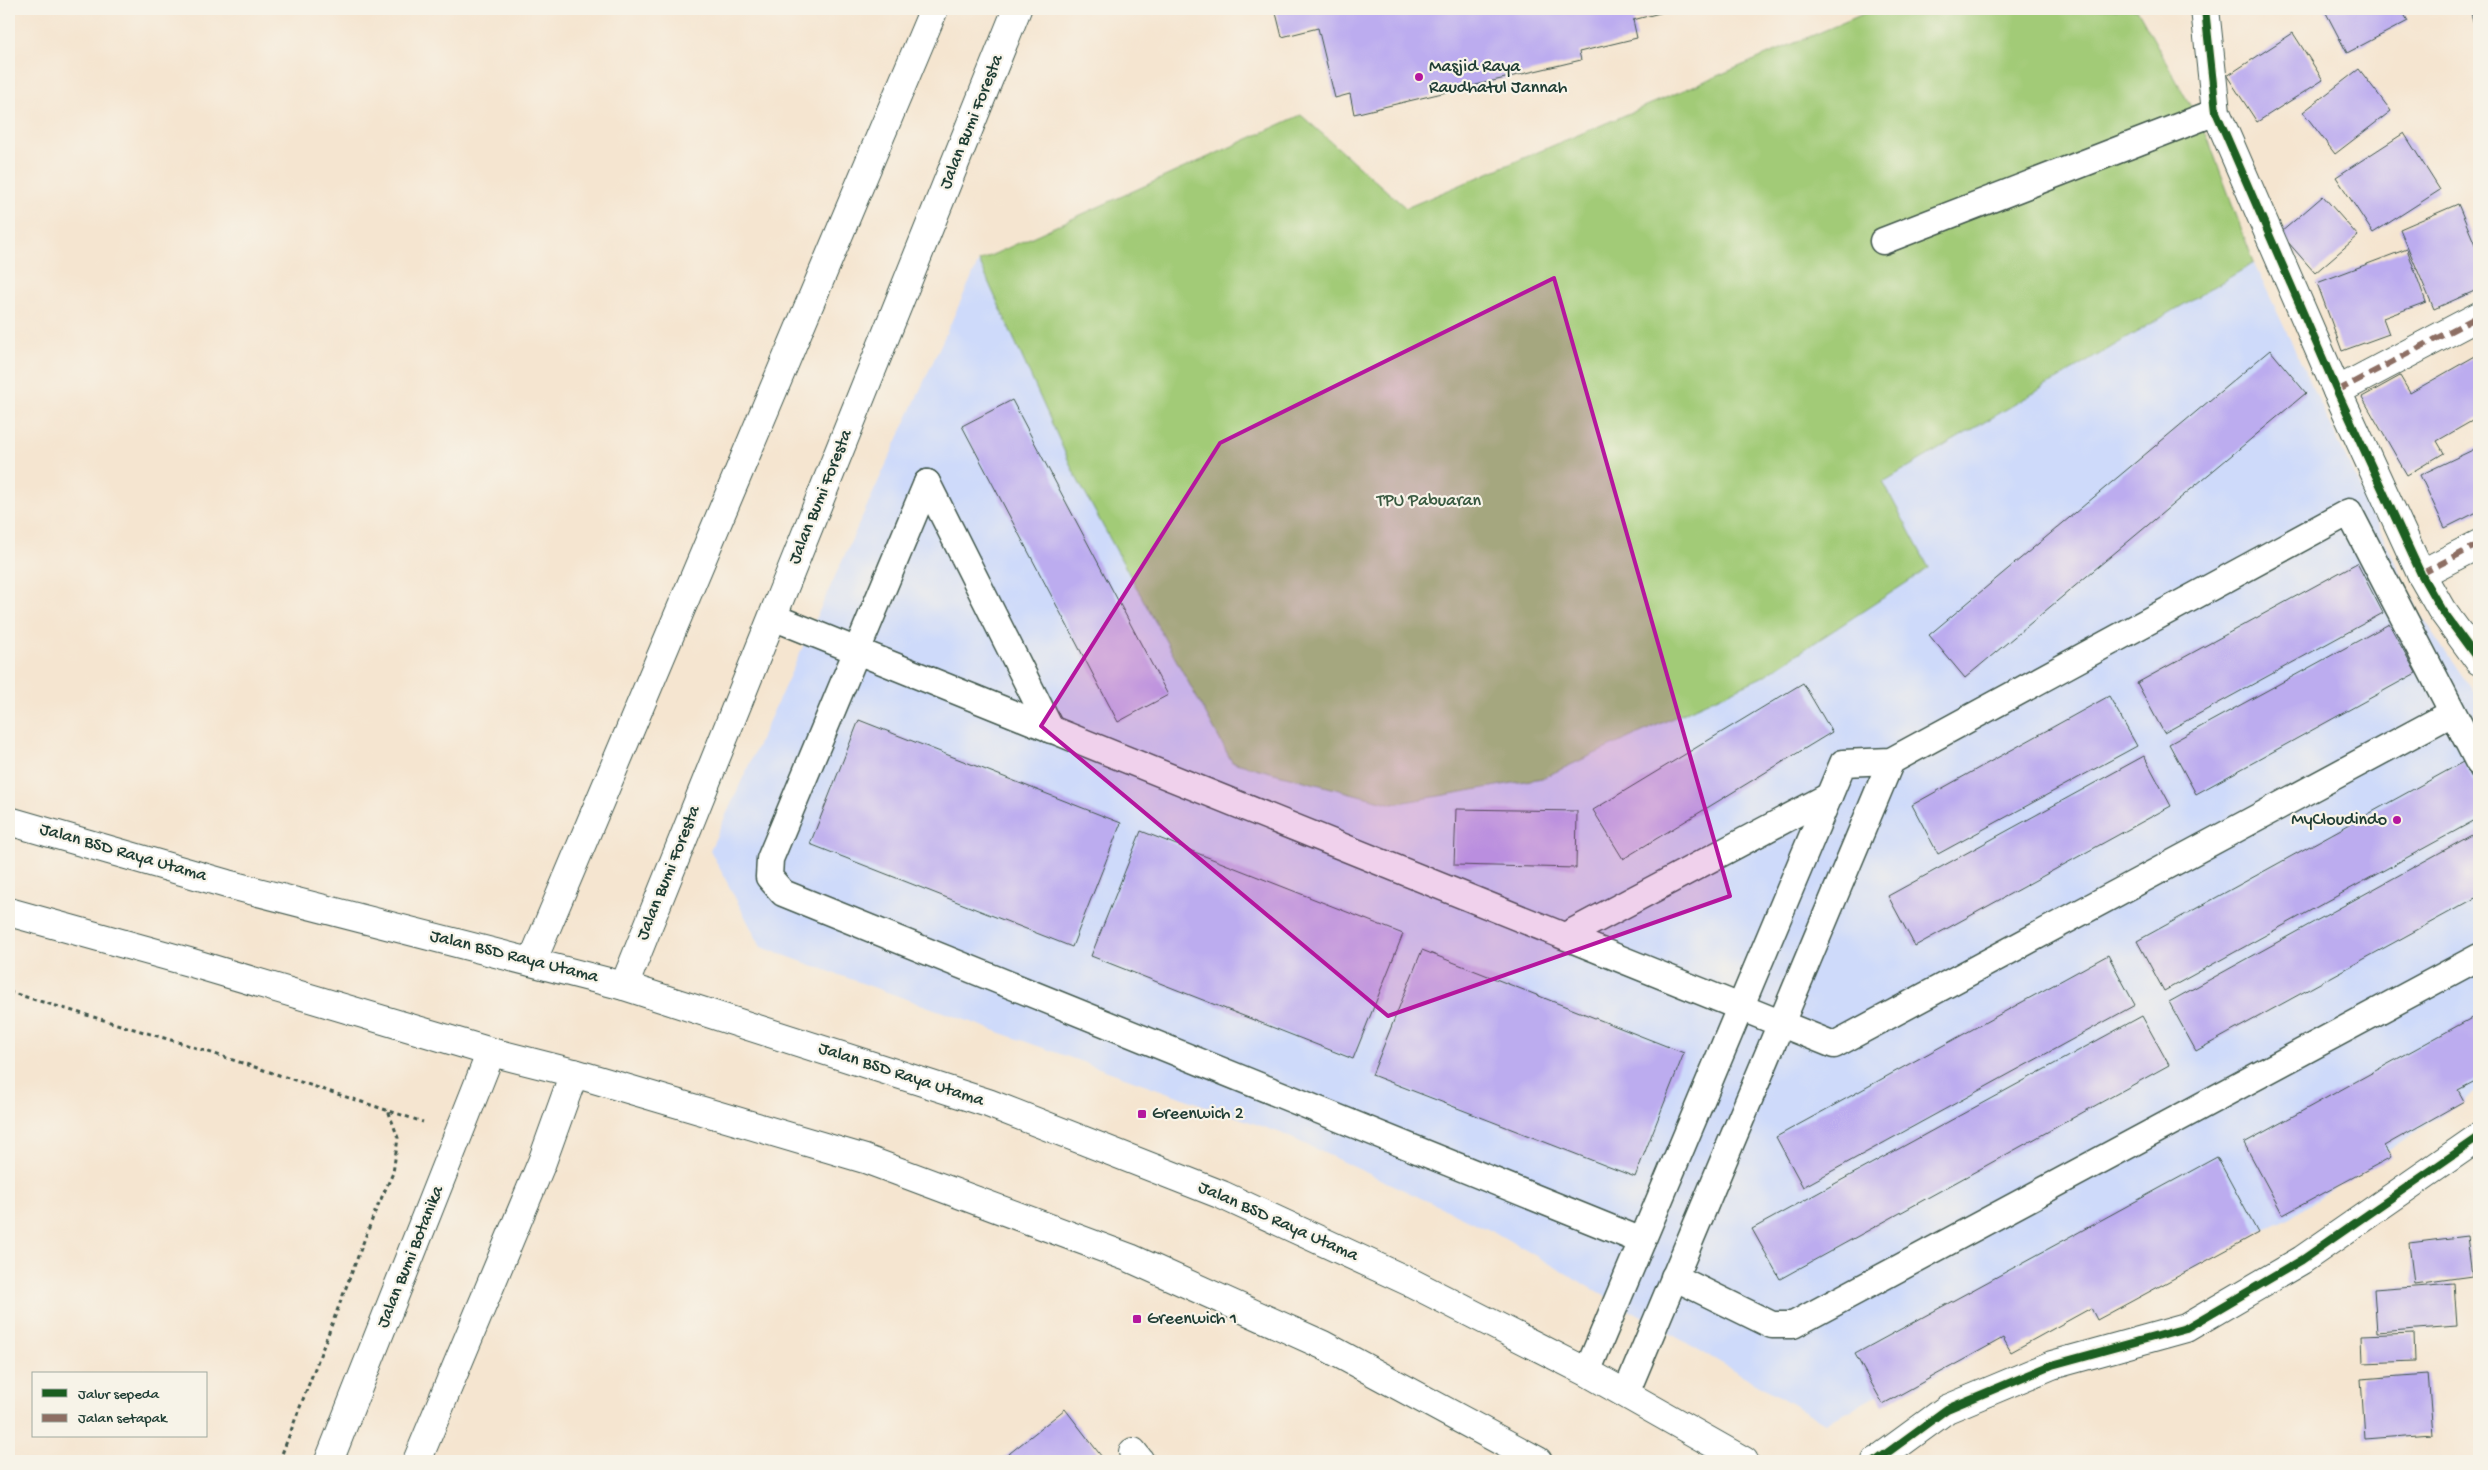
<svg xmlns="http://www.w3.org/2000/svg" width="2488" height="1470" font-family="'Gochi Hand',sans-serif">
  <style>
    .built { fill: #cedafa }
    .green { fill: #a2cb77; stroke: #608456 }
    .building { fill: #bcacef }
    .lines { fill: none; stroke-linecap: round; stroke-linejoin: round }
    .lane-casing { stroke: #3f564b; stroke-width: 29 }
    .street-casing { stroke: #3f564b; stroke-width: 30 }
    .secondary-casing { stroke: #3f564b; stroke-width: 30 }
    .primary-casing { stroke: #3f564b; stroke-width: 30 }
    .path { stroke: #3f564b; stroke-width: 3; stroke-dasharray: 4 4; stroke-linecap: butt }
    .lane { stroke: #fff; stroke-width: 26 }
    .street { stroke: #fff; stroke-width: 28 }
    .secondary { stroke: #fff; stroke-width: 28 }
    .primary { stroke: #fff; stroke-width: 28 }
    .quiet { stroke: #8d6e63; stroke-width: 6; stroke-dasharray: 12 6; stroke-linecap: butt }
    .cycleway-casing { stroke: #f7f3e8; stroke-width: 11 }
    .cycleway { stroke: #1b5e20; stroke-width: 8 }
    .marked { fill: #b5179e; fill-opacity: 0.2; stroke: #b5179e; stroke-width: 4; stroke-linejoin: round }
    .poi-dot { fill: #b5179e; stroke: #f7f3e8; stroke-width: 2 }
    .labels { text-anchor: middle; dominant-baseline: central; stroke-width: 4.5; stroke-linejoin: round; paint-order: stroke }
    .poi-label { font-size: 18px; fill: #1f3d34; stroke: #f7f3e8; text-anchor: start }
    .street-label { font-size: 18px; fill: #1f3d34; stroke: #f7f3e8 }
    .park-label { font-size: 18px; fill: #395941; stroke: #f7f3e8 }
  </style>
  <rect width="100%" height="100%" fill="#f7f3e8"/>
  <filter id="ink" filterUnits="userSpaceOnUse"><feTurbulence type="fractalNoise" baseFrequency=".02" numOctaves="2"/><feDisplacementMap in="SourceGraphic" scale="10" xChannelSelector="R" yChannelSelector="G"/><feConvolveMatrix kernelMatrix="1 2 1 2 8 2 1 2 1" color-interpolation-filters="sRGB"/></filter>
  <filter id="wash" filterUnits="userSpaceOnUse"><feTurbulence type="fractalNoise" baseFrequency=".0096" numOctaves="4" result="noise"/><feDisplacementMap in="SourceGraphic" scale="20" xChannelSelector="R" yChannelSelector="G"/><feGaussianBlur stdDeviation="1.12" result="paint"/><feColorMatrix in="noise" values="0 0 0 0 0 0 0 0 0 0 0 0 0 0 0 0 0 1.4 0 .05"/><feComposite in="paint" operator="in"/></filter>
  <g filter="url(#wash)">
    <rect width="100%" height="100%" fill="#f5e5d0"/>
    <path class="built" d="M 979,261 L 1075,475 L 1542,778 L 1762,677 L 1929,568 L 1882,482 L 2254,263 L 2419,613 L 2472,691 L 2479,697 L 2479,1089 L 2291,1217 L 2147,1282 L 1927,1369 L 1825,1423 L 1496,1233 L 1281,1133 L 761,947 L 710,850 Z"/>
    <path class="green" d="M 1875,9 L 2137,9 L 2207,136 L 2254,263 L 1883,482 L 1929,568 L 1762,677 L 1542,778 L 1393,804 L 1232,762 L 1075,475 L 979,261 L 1301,115 L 1406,208 Z"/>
    <g id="blocks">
      <g class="building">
        <path d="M 1275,9 L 1675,9 L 1633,20 L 1637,38 L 1579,52 L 1581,60 L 1354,114 L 1350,94 L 1335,98 L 1318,28 L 1282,37 Z"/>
        <path d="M 2324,9 L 2401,9 L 2408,21 L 2347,53 Z"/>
        <path d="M 2479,11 L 2479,43 L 2471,13 Z"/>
        <path d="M 2293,33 L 2323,80 L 2257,122 L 2227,76 Z"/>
        <path d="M 2359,69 L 2391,111 L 2335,154 L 2303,112 Z"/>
        <path d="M 2404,133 L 2440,190 L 2373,233 L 2336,177 Z"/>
        <path d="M 2323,196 L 2358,236 L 2315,273 L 2280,233 Z"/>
        <path d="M 2458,204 L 2479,254 L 2479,289 L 2434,309 L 2400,229 Z"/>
        <path d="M 2407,249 L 2426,302 L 2383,318 L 2389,334 L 2342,351 L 2317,283 Z"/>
        <path d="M 2270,350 L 2306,393 L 1965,678 L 1929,635 Z"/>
        <path d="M 2477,355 L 2479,359 L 2479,417 L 2437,441 L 2444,453 L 2407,475 L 2362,397 L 2400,376 L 2410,393 Z"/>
        <path d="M 1012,400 L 1168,695 L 1118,722 L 962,426 Z"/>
        <path d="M 2479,447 L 2479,511 L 2445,528 L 2420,475 Z"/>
        <path d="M 2357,563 L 2383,613 L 2164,733 L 2137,683 Z"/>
        <path d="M 2479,568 L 2479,580 L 2476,569 Z"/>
        <path d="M 2389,624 L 2416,673 L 2196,794 L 2169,744 Z"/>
        <path d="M 1803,683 L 1832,732 L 1623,859 L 1593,810 Z"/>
        <path d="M 2109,696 L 2137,746 L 1938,854 L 1912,805 Z"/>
        <path d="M 859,720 L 1121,823 L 1072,947 L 810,844 Z"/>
        <path d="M 2144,756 L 2171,806 L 1915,946 L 1888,896 Z"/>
        <path d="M 2463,762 L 2479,791 L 2479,818 L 2164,991 L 2137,941 Z"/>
        <path d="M 1456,809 L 1577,811 L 1576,868 L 1454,865 Z"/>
        <path d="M 1141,831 L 1403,934 L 1353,1059 L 1091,956 Z"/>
        <path d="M 2479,831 L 2479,896 L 2196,1051 L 2169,1002 Z"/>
        <path d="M 1422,950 L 1684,1053 L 1635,1177 L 1372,1075 Z"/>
        <path d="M 2108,955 L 2135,1005 L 1803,1187 L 1776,1137 Z"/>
        <path d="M 2479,1014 L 2479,1079 L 2458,1090 L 2464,1101 L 2384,1146 L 2391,1157 L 2283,1215 L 2244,1143 Z"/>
        <path d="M 2142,1016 L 2169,1065 L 1780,1279 L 1752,1229 Z"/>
        <path d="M 2217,1157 L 2258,1233 L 2097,1320 L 2091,1308 L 2011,1352 L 2003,1338 L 1883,1404 L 1855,1354 Z"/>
        <path d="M 2479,1230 L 2479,1251 L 2471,1233 Z"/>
        <path d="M 2467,1236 L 2472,1276 L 2414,1284 L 2409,1243 Z"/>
        <path d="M 2454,1283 L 2457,1326 L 2377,1332 L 2374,1289 Z"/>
        <path d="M 2414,1333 L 2415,1361 L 2363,1363 L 2362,1335 Z"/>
        <path d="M 2428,1374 L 2433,1434 L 2365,1439 L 2361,1379 Z"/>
        <path d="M 1065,1409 L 1105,1461 L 1000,1461 Z"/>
      </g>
    </g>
  </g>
  <g filter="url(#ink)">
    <use href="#blocks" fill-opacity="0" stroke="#3f564b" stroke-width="1"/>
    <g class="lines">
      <g class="lane-casing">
        <g id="lane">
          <path d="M 1883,241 L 2216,112"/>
          <path d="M 927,483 L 770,859 L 769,877 L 783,893 L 1642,1241"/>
          <path d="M 927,483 L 1051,730"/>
          <path d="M 773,617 L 1834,1045 L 2452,713"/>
          <path d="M 1565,936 L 1829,796"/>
          <path d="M 1674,1277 L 1772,1325 L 1793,1325 L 2479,957"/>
          <path d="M 1587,1372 L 1843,763 L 1891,761 L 2349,512 L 2479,763"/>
          <path d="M 1626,1393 L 1891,761"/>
        </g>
      </g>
      <g class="street-casing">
        <g id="street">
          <path d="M 2205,9 L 2216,112 L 2337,391 L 2421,574 L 2441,609 L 2479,661"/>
          <path d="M 2337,391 L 2479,316"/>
          <path d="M 2421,574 L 2479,544"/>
          <path d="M 1133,1452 L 1140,1461"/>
          <path d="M 1876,1461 L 1947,1409 L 2052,1365 L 2186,1328 L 2302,1260 L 2479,1137"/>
        </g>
      </g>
      <g class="secondary-casing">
        <g id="secondary">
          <path d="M 532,962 L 934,9"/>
          <path d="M 624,986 L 1017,9"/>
          <path d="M 329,1461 L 491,1052"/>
          <path d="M 417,1461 L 542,1162 L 574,1073"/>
        </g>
      </g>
      <g class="primary-casing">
        <g id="primary">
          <path d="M 9,821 L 227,884 L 624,986 L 988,1103 L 1222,1195 L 1412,1283 L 1587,1372 L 1744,1461"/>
          <path d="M 9,912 L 189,962 L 491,1052 L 574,1073 L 865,1159 L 1130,1258 L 1323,1345 L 1538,1461"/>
        </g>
      </g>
      <g class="path">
        <path d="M 9,992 L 181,1043 L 423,1122"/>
        <path d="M 283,1461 L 282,1454 L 375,1212 L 393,1173 L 398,1138 L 388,1110"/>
      </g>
      <use href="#lane" class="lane"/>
      <use href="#street" class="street"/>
      <use href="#secondary" class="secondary"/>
      <use href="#primary" class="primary"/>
      <g class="quiet">
        <path d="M 2337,391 L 2479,316"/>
        <path d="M 2421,574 L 2479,544"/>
      </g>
      <g class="cycleway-casing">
        <g id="cycleway">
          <path d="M 2205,9 L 2216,112 L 2337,391 L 2421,574 L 2441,609 L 2479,661"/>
          <path d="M 1876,1461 L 1947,1409 L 2052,1365 L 2186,1328 L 2302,1260 L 2479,1137"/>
        </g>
      </g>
      <use href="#cycleway" class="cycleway"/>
    </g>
  </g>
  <path class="marked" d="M 1554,278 L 1730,896 L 1388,1016 L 1041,726 L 1220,443 Z"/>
  <g class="poi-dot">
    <circle cx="1419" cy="77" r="5"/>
    <circle cx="2397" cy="820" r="5"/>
    <rect x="1137" y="1109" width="10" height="10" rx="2.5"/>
    <rect x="1132" y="1314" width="10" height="10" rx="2.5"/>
  </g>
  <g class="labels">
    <g class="poi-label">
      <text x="1429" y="67">Masjid Raya<tspan x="1429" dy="21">Raudhatul Jannah</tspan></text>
      <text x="2387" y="820" text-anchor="end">MyCloudindo</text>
      <text x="1152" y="1114">Greenwich 2</text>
      <text x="1147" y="1319">Greenwich 1</text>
    </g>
    <g class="street-label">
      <text transform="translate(972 122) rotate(-68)">Jalan Bumi Foresta</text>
      <text transform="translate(821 497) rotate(-68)">Jalan Bumi Foresta</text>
      <text transform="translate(123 853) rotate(16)">Jalan BSD Raya Utama</text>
      <text transform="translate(669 873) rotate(-68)">Jalan Bumi Foresta</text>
      <text transform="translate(514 957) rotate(14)">Jalan BSD Raya Utama</text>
      <text transform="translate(901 1075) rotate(18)">Jalan BSD Raya Utama</text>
      <text transform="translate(1278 1222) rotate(24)">Jalan BSD Raya Utama</text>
      <text transform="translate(411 1257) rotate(-68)">Jalan Bumi Botanika</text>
    </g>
    <g class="park-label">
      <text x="1429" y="501">TPU Pabuaran</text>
    </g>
  </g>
  <rect width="2488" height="1470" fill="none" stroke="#f7f3e8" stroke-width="30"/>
  <rect x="32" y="1372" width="175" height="65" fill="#f7f3e8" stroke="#a1aaa0"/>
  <rect x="42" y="1389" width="25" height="8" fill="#1b5e20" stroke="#a1aaa0"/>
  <text x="78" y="1398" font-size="15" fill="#1f3d34">Jalur sepeda</text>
  <rect x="42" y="1414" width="25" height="8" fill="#8d6e63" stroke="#a1aaa0"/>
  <text x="78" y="1422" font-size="15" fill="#1f3d34">Jalan setapak</text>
</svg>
